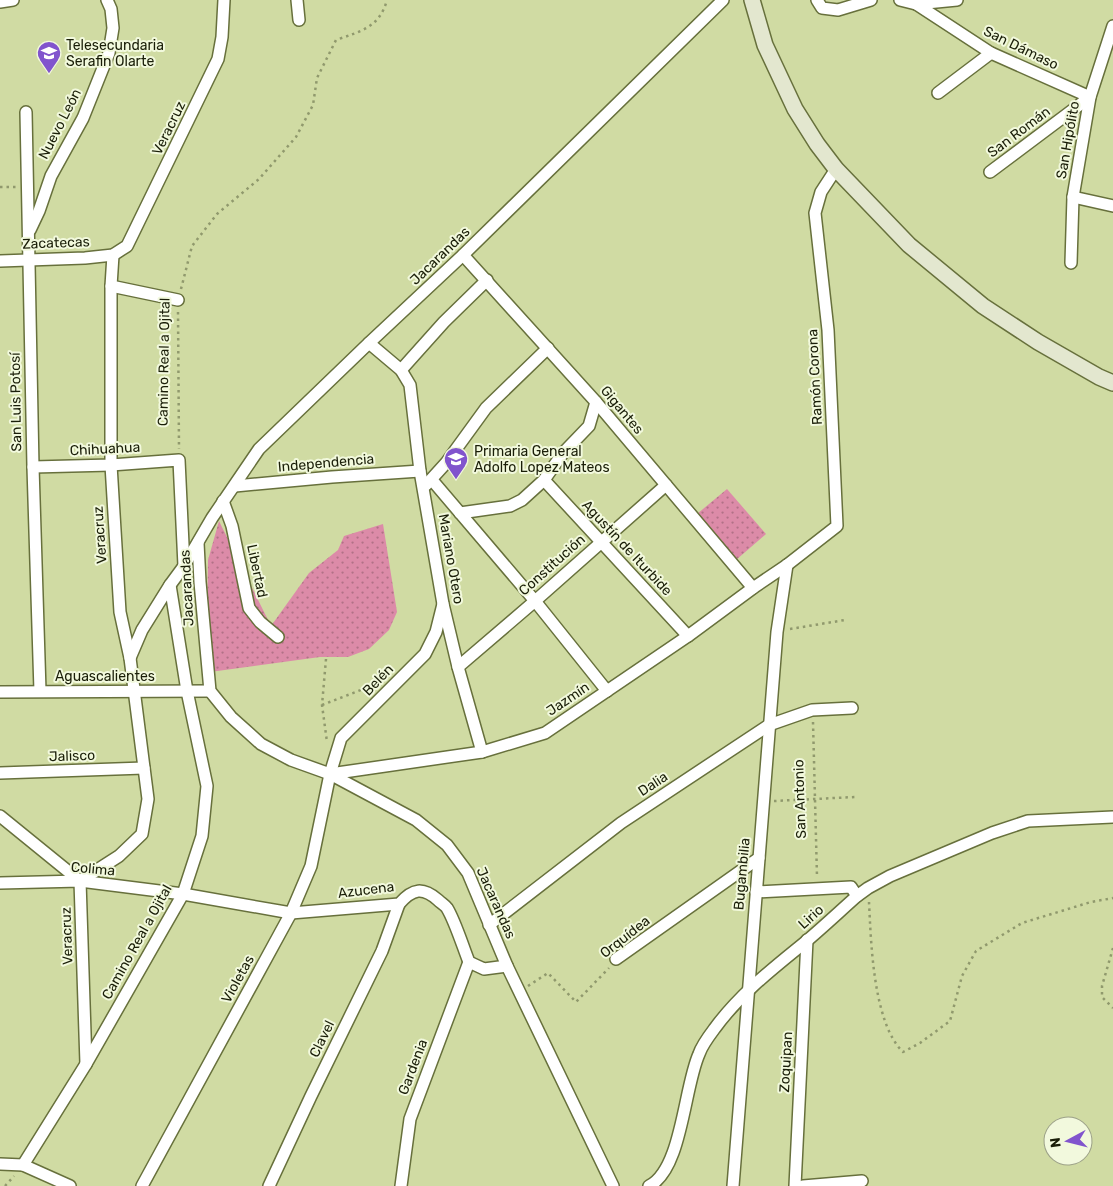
<svg xmlns="http://www.w3.org/2000/svg" width="1113" height="1186" font-family="Rubik,sans-serif">
  <style>
    .grass { fill: url(#grass-dots) }
    .lines { fill: none; stroke-linecap: round; stroke-linejoin: round }
    .street-casing { stroke: #67703c; stroke-width: 14 }
    .secondary-casing { stroke: #67703c; stroke-width: 18 }
    .path { stroke: #90996d; stroke-width: 2.5; stroke-dasharray: 2.5 4; stroke-linecap: butt }
    .street { stroke: #fff; stroke-width: 11 }
    .secondary { stroke: #e3e7cf; stroke-width: 15 }
    .labels { text-anchor: middle; dominant-baseline: central; stroke-width: 4; stroke-linejoin: round; paint-order: stroke }
    .poi-label { font-size: 14px; fill: #1a1e08; stroke: #f2f9dd; text-anchor: start }
    .street-label { font-size: 14px; fill: #1a1e08; stroke: #f2f9dd }
  </style>
  <defs>
    <pattern id="grass-dots" width="8" height="8" patternUnits="userSpaceOnUse" patternTransform="scale(1.25)"><rect width="8" height="8" fill="#dc8ba8"/><path d="M2 2h.1M6 6h.1" fill="none" stroke="#b27187" stroke-width="1.8" stroke-linecap="round"/></pattern>
  </defs>
  <rect width="100%" height="100%" fill="#d0dba3"/>
  <g class="grass">
    <path d="M 727,489 L 766,534 L 736,560 L 697,514 Z"/>
    <path d="M 219,521 L 271,626 L 309,573 L 338,550 L 344,536 L 383,524 L 397,612 L 389,630 L 369,649 L 348,657 L 320,657 L 210,672 L 207,616 L 208,560 Z"/>
  </g>
  <g class="lines">
    <g class="street-casing">
      <g id="street">
        <path d="M 297,0 L 299,20"/>
        <path d="M 817,0 L 822,8 L 838,10 L 871,0"/>
        <path d="M 900,0 L 916,4 L 957,0"/>
        <path d="M 0,2 L 13,0"/>
        <path d="M 916,4 L 991,53 L 1090,97 L 990,172"/>
        <path d="M 938,93 L 991,53"/>
        <path d="M 26,112 L 33,467 L 40,691"/>
        <path d="M 1073,197 L 1113,206"/>
        <path d="M 30,230 L 39,211 L 51,176 L 83,118 L 109,53 L 113,28 L 111,9 L 107,0"/>
        <path d="M 463,255 L 596,402 L 753,588"/>
        <path d="M 0,261 L 85,258 L 113,255 L 127,246 L 218,59 L 222,37 L 224,0"/>
        <path d="M 1071,263 L 1073,197 L 1090,97 L 1113,26"/>
        <path d="M 111,286 L 178,300"/>
        <path d="M 369,343 L 401,370 L 410,385 L 420,471 L 443,604 L 458,667 L 482,752"/>
        <path d="M 401,370 L 444,322 L 487,280"/>
        <path d="M 33,467 L 111,465 L 179,460 L 184,566"/>
        <path d="M 432,480 L 535,601 L 607,691"/>
        <path d="M 544,480 L 688,636"/>
        <path d="M 426,485 L 446,463 L 486,408 L 548,348"/>
        <path d="M 235,486 L 332,477 L 420,471"/>
        <path d="M 223,501 L 232,526 L 249,608 L 260,622 L 278,637"/>
        <path d="M 460,513 L 510,506 L 522,500 L 544,480 L 563,453 L 589,426 L 596,402"/>
        <path d="M 198,543 L 200,582 L 210,691 L 231,717 L 261,744 L 291,760 L 330,774 L 416,820 L 447,845 L 468,873 L 507,966 L 613,1186"/>
        <path d="M 130,658 L 142,630 L 170,585 L 184,566 L 212,518 L 259,449 L 369,343 L 463,255 L 723,0"/>
        <path d="M 458,667 L 535,601 L 666,485"/>
        <path d="M 0,692 L 210,691"/>
        <path d="M 0,773 L 144,768"/>
        <path d="M 330,774 L 482,752 L 545,733 L 688,636 L 753,588 L 787,565 L 837,526 L 828,330 L 815,213 L 821,192 L 836,169"/>
        <path d="M 0,816 L 80,881"/>
        <path d="M 80,881 L 119,856 L 142,834 L 148,799 L 130,658 L 120,612 L 111,465 L 111,286 L 113,255"/>
        <path d="M 80,881 L 86,1064"/>
        <path d="M 0,883 L 80,881 L 183,894 L 291,913 L 399,904 C 413,888 423,887 438,900 C 441,903 445,905 447,908 C 455,921 463,947 469,962 L 484,969 L 507,966"/>
        <path d="M 756,892 L 851,887 L 857,896"/>
        <path d="M 489,925 L 621,823 L 769,725 L 812,710 L 852,708"/>
        <path d="M 616,959 L 759,858"/>
        <path d="M 0,1164 L 23,1165"/>
        <path d="M 70,1186 L 23,1165 L 86,1064 L 183,894 L 202,836 L 207,786 L 187,691 L 170,585"/>
        <path d="M 142,1186 L 291,913 L 311,866 L 330,774 L 341,738 L 425,654 L 436,632 L 443,604"/>
        <path d="M 269,1186 L 311,1096 L 382,951 L 399,904"/>
        <path d="M 401,1186 L 410,1119 L 469,962"/>
        <path d="M 649,1186 C 682,1170 684,1087 699,1054 C 702,1045 709,1036 715,1028 C 739,995 771,970 803,944 C 821,929 839,912 857,896 L 868,888 L 890,876 L 992,833 L 1028,821 L 1113,817"/>
        <path d="M 733,1186 L 777,632 L 787,565"/>
        <path d="M 795,1186 L 807,940"/>
        <path d="M 803,1186 L 862,1181"/>
      </g>
    </g>
    <g class="secondary-casing">
      <path id="secondary" d="M 752,0 L 765,45 L 795,109 L 817,144 L 836,169 L 909,245 L 983,306 L 1038,342 L 1099,377 L 1113,383"/>
    </g>
    <g class="path">
      <path d="M 0,187 L 16,187"/>
      <path d="M 181,289 L 192,246 L 217,214 L 259,179 L 296,137 L 313,105 L 317,78 L 336,40 C 361,31 379,28 387,0"/>
      <path d="M 178,312 L 179,449"/>
      <path d="M 441,528 L 451,521"/>
      <path d="M 790,629 L 845,620"/>
      <path d="M 326,659 L 322,705 L 327,742"/>
      <path d="M 322,705 L 379,683"/>
      <path d="M 813,722 L 817,877"/>
      <path d="M 774,801 L 855,797"/>
      <path d="M 869,902 C 871,942 873,1023 903,1052 L 920,1043 L 950,1021 L 962,976 L 976,951 L 1022,923 L 1091,902 L 1113,898"/>
      <path d="M 1113,948 L 1102,986 L 1102,997 L 1113,1008"/>
      <path d="M 528,986 L 548,973 L 576,1002 L 609,968"/>
      <path d="M 5,1186 L 14,1176"/>
    </g>
    <use href="#street" class="street"/>
    <use href="#secondary" class="secondary"/>
  </g>
  <defs>
    <g id="school-pin" transform="scale(1.25)"><path d="M0 17L-7.5 6A9.5 9.5 0 1 1 7.5 6Z" fill="#8154cd" stroke="#f2f9dd"/><path d="M0-5L7-2L0 1L-7-2ZM-4 1L0 2.5L4 1V4Q0 6-4 4Z" fill="#fff"/></g>
  </defs>
  <g fill-rule="evenodd">
    <use href="#school-pin" x="49" y="53"/>
    <use href="#school-pin" x="456" y="459"/>
  </g>
  <g class="labels">
    <g class="poi-label">
      <text x="66" y="45">Telesecundaria<tspan x="66" dy="16">Serafin Olarte</tspan></text>
      <text x="474" y="451">Primaria General<tspan x="474" dy="16">Adolfo Lopez Mateos</tspan></text>
    </g>
    <g class="street-label">
      <text transform="translate(1021 48) rotate(26)">San Dámaso</text>
      <text transform="translate(60 124) rotate(-63)">Nuevo León</text>
      <text transform="translate(169 128) rotate(-64)">Veracruz</text>
      <text transform="translate(1019 132) rotate(-37)">San Román</text>
      <text transform="translate(1068 140) rotate(-80)">San Hipólito</text>
      <text transform="translate(56 243) rotate(-2)">Zacatecas</text>
      <text transform="translate(440 256) rotate(-44)">Jacarandas</text>
      <text transform="translate(164 362) rotate(-89)">Camino Real a Ojital</text>
      <text transform="translate(815 377) rotate(-93)">Ramón Corona</text>
      <text transform="translate(16 402) rotate(-91)">San Luis Potosí</text>
      <text transform="translate(622 410) rotate(50)">Gigantes</text>
      <text transform="translate(105 449) rotate(-3)">Chihuahua</text>
      <text transform="translate(326 463) rotate(-5)">Independencia</text>
      <text transform="translate(100 535) rotate(-94)">Veracruz</text>
      <text transform="translate(627 548) rotate(47)">Agustín de Iturbide</text>
      <text transform="translate(451 559) rotate(80)">Mariano Otero</text>
      <text transform="translate(552 565) rotate(-42)">Constitución</text>
      <text transform="translate(257 571) rotate(78)">Libertad</text>
      <text transform="translate(187 588) rotate(-93)">Jacarandas</text>
      <text x="105" y="676">Aguascalientes</text>
      <text transform="translate(378 680) rotate(-46)">Belén</text>
      <text transform="translate(568 699) rotate(-34)">Jazmín</text>
      <text transform="translate(72 756) rotate(-2)">Jalisco</text>
      <text transform="translate(653 784) rotate(-33)">Dalia</text>
      <text transform="translate(800 799) rotate(-92)">San Antonio</text>
      <text transform="translate(93 869) rotate(5)">Colima</text>
      <text transform="translate(742 874) rotate(-85)">Bugambilia</text>
      <text transform="translate(366 890) rotate(-7)">Azucena</text>
      <text transform="translate(496 903) rotate(66)">Jacarandas</text>
      <text transform="translate(811 917) rotate(-42)">Lirio</text>
      <text transform="translate(67 936) rotate(-92)">Veracruz</text>
      <text transform="translate(625 937) rotate(-38)">Orquídea</text>
      <text transform="translate(137 942) rotate(-61)">Camino Real a Ojital</text>
      <text transform="translate(238 979) rotate(-61)">Violetas</text>
      <text transform="translate(322 1039) rotate(-64)">Clavel</text>
      <text transform="translate(786 1062) rotate(-87)">Zoquipan</text>
      <text transform="translate(413 1067) rotate(-69)">Gardenia</text>
    </g>
  </g>
  <g transform="translate(1068 1141) rotate(263)"><circle r="24" fill="#f2f9dd" stroke="#9ca188"/>
  <path d="M0-4L9 19L0 12L-9 19Z" fill="#8154cd"/>
  <text y="-8" font-size="14" font-weight="bold" text-anchor="middle" fill="#1a1e08">N</text>
  </g>
</svg>
